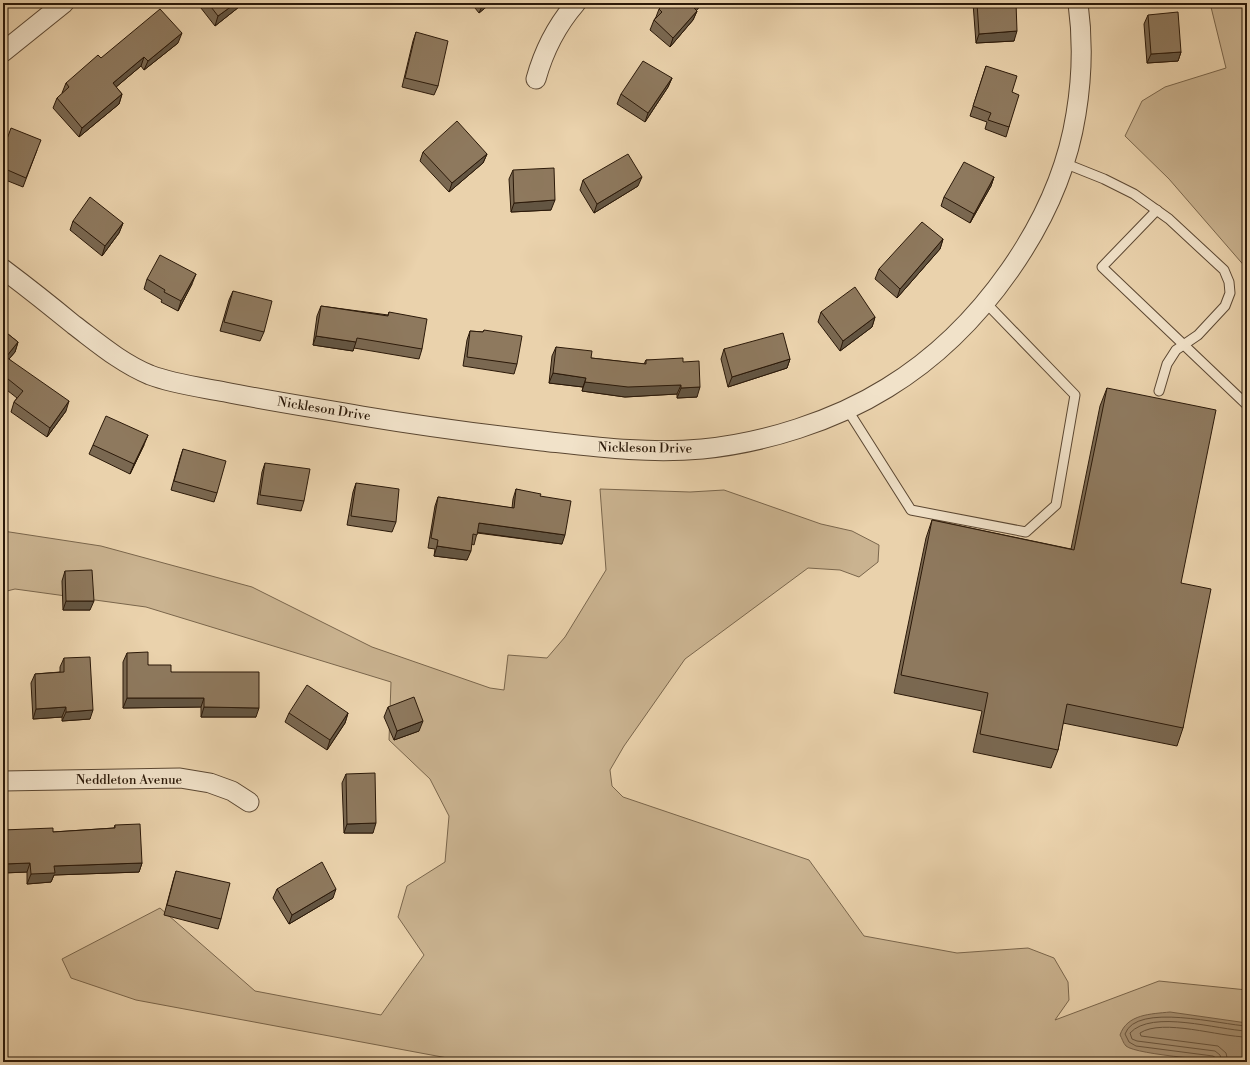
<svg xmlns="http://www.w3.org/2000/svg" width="1250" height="1065" font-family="'Libre Bodoni',serif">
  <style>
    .green { fill: #cab390; stroke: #7a664c }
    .water { fill: #a99375; stroke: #77624a }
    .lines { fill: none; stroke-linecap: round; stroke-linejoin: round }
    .shore { stroke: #6a563f; stroke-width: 1 }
    .lane-casing { stroke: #5b4732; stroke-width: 11 }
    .street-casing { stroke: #5b4732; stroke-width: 21 }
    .lane { stroke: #f1e2c9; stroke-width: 9 }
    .street { stroke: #f1e2c9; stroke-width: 19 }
    .wall { fill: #7a6851; stroke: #2b1909 }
    .shaded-wall { fill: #635542; stroke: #2b1909 }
    .building { fill: #8e795e; stroke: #2b1909 }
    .labels { text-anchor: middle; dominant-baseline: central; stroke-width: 3; stroke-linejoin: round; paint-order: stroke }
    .street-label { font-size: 13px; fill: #2b1909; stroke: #f1e2c9 }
  </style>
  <rect width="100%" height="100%" fill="#ead2ac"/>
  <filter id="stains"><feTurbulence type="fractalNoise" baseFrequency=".005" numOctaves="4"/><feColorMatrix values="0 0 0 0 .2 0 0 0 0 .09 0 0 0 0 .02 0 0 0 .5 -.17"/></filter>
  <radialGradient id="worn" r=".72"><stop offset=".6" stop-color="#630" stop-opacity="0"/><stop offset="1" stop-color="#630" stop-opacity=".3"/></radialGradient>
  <g class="green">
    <path d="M 1210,3 L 1247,3 L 1247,269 L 1169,179 L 1125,136 L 1142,101 L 1165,87 L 1226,68 Z"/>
    <path d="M 600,489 L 690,492 L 724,490 L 821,524 L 852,531 L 879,545 L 878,562 L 859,577 L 840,570 L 808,568 L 685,659 L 624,746 L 610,770 L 612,786 L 623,797 L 809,860 L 864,936 L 957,953 L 1028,948 L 1054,958 L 1068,982 L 1069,1000 L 1055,1020 L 1159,981 L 1247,990 L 1247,1062 L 469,1062 L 136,1000 L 71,978 L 62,959 L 160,908 L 255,991 L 381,1015 L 424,955 L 398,917 L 407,886 L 445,862 L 449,816 L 430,779 L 389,740 L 391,682 L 146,607 L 15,589 L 3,592 L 3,531 L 101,546 L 252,587 L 372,647 L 490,688 L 504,690 L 508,655 L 547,658 L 565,637 L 606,570 Z"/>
  </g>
  <path class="water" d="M 1170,1012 L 1247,1023 L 1247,1062 C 1229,1062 1136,1055 1126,1046 C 1123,1043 1122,1038 1120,1035 C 1127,1014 1151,1014 1170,1012 Z"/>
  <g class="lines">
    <g class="shore">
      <path d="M 1217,1062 L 1216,1058 L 1213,1056 L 1136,1046 L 1129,1042 L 1125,1034 C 1136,1002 1222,1025 1247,1026"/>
      <path d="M 1222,1062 L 1220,1055 L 1215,1051 L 1137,1041 L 1132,1039 L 1130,1033 C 1152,1009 1218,1030 1247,1031"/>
      <path d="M 1228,1062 L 1226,1053 L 1218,1046 L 1141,1036 L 1140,1033 C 1163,1018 1219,1037 1247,1037"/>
    </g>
    <g class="lane-casing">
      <g id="lane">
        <path d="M 1064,163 L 1104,179 L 1134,194 L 1169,219 L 1224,270 L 1229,282 L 1230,293 L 1225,306 L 1198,335 L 1176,350 L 1167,364 L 1159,391"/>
        <path d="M 1157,210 L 1102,267 L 1247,405"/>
        <path d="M 847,409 L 911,510 L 1026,532 L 1056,505 L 1075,395 L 985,302"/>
      </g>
    </g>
    <g class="street-casing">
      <g id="street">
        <path d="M 3,52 L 64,3"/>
        <path d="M 536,79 C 544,50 557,25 576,3"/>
        <path d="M 3,269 C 27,287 51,306 74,325 C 98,343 121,363 150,375 C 174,384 199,387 225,392 C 270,401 316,408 362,416 C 422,426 482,434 542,441 C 596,447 648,454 702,449 C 764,443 834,421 887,388 C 979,332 1059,222 1076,114 C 1082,78 1083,40 1078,3"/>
        <path d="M 3,781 L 180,778 L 210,783 L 232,791 L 249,802"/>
      </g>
    </g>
    <use href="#lane" class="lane"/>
    <use href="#street" class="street"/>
  </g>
  <g class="wall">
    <path d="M 197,3 L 244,3 L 215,26 Z"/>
    <path d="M 471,3 L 491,3 L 479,13 Z"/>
    <path d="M 973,3 L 1016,3 L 1014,41 L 976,43 Z"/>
    <path d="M 659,9 L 697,11 L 693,20 L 670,47 L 650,30 L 654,20 L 656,17 Z"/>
    <path d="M 1148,15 L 1181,52 L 1178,61 L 1147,63 L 1144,24 Z"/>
    <path d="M 416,32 L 438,86 L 434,95 L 402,87 L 413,41 Z"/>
    <path d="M 178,43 L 144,70 L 141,66 L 116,87 L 122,94 L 119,104 L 79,137 L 53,108 L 57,98 L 63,93 L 62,93 L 66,83 Z"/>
    <path d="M 986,66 L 1012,92 L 1009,127 L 1006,137 L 985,129 L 987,122 L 970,116 Z"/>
    <path d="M 672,78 L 668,87 L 645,122 L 617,104 L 621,94 Z"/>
    <path d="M 3,150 L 37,150 L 23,187 L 3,179 Z"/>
    <path d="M 423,152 L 487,154 L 483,163 L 449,192 L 420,161 Z"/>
    <path d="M 513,170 L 551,210 L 511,212 L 509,179 Z"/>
    <path d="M 994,177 L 991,186 L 970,223 L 941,206 L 944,197 Z"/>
    <path d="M 583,180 L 638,186 L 594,213 L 580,190 Z"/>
    <path d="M 73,221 L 123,223 L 119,233 L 102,256 L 70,230 Z"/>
    <path d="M 943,239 L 940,249 L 897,298 L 875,279 L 879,269 Z"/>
    <path d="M 147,279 L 192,284 L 178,311 L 161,302 L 162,300 L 144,289 Z"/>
    <path d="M 233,291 L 264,332 L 260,341 L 220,331 L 229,300 Z"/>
    <path d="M 321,306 L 388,315 L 389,312 L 422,349 L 419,359 L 354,348 L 353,351 L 313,345 L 317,316 Z"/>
    <path d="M 821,312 L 875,317 L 872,327 L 840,351 L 818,322 Z"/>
    <path d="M 3,330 L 18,342 L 15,352 L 9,359 L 66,411 L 47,437 L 11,412 L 14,402 L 17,398 L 3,387 Z"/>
    <path d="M 484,330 L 517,364 L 514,374 L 463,366 L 467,340 L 470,331 L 483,332 Z"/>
    <path d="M 556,347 L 591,358 L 644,364 L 646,360 L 683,362 L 697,397 L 677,398 L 677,394 L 625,397 L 582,391 L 583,387 L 549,383 L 552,356 Z"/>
    <path d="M 724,349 L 790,359 L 787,368 L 728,387 L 721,359 Z"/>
    <path d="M 1107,388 L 1181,583 L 1183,728 L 1177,746 L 1063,723 L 1058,750 L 1051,768 L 973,752 L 982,711 L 894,693 L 926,538 L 932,520 L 1071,549 L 1100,406 Z"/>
    <path d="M 93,445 L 144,445 L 130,474 L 89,454 Z"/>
    <path d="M 183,449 L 217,493 L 214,502 L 171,490 L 180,458 Z"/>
    <path d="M 265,463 L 304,501 L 301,511 L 257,504 L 262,472 Z"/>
    <path d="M 356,483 L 396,522 L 392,532 L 347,525 L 353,492 Z"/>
    <path d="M 516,489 L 540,496 L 562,544 L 477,533 L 474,545 L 472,544 L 467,560 L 434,556 L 435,549 L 428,548 L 435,506 L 438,497 L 512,508 L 513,499 Z"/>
    <path d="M 65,571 L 90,610 L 63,610 L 62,581 Z"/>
    <path d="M 127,653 L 148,665 L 171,672 L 256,717 L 201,717 L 201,707 L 123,708 L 123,662 Z"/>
    <path d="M 64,658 L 90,719 L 62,721 L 62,717 L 33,719 L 31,683 L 35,674 L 60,672 L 60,667 Z"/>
    <path d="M 388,707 L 419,731 L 394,740 L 384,717 Z"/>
    <path d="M 289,713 L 348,713 L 345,723 L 327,750 L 285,722 Z"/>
    <path d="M 346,774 L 373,833 L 344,833 L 342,783 Z"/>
    <path d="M 115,825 L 142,863 L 139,872 L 54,875 L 51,882 L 27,884 L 27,872 L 3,873 L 3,830 L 53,832 L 114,828 Z"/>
    <path d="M 176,871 L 221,919 L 218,929 L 164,915 L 173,881 Z"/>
    <path d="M 277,889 L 333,898 L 289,924 L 273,898 Z"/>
  </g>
  <g class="shaded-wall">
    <path d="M 236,3 L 244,3 L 215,26 L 218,16 Z"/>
    <path d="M 484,3 L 491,3 L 479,13 L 483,4 Z"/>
    <path d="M 698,3 L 703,3 L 690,18 L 694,8 Z"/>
    <path d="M 697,11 L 693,20 L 670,47 L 673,38 Z"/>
    <path d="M 1017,31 L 1014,41 L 976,43 L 979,34 Z"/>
    <path d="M 182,33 L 178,43 L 144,70 L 148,61 Z"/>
    <path d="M 1181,52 L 1178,61 L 1147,63 L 1151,54 Z"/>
    <path d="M 144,57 L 141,66 L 109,93 L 113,83 Z"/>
    <path d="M 672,78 L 668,87 L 645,122 L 648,113 Z"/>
    <path d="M 122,94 L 119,104 L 79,137 L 82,128 Z"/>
    <path d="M 487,154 L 483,163 L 449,192 L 452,183 Z"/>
    <path d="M 642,177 L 638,186 L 594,213 L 597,204 Z"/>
    <path d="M 994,177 L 991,186 L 970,223 L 974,214 Z"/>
    <path d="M 555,200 L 551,210 L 511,212 L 514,203 Z"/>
    <path d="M 123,223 L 119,233 L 102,256 L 105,246 Z"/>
    <path d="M 943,239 L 940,249 L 897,298 L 900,289 Z"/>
    <path d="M 196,274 L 192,284 L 178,311 L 181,301 Z"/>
    <path d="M 875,317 L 872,327 L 840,351 L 843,341 Z"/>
    <path d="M 316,336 L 356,342 L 353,351 L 313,345 Z"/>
    <path d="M 18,342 L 15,352 L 3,366 L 6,357 Z"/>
    <path d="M 790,359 L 787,368 L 728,387 L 732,377 Z"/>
    <path d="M 553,373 L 586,378 L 583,387 L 549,383 Z"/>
    <path d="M 585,382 L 681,385 L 677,394 L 625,397 L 582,391 Z"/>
    <path d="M 700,387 L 697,397 L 677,398 L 681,388 Z"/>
    <path d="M 69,401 L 66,411 L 47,437 L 50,428 Z"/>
    <path d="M 148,435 L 144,445 L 130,474 L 134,464 Z"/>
    <path d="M 479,523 L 565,535 L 562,544 L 475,532 Z"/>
    <path d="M 437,546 L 471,551 L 467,560 L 434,556 Z"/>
    <path d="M 66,601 L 94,601 L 90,610 L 63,610 Z"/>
    <path d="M 127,698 L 204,698 L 201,707 L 123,708 Z"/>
    <path d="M 66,707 L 62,717 L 33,719 L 36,709 Z"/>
    <path d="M 204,707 L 259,708 L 256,717 L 201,717 Z"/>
    <path d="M 93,710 L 90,719 L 62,721 L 66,712 Z"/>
    <path d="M 348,713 L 345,723 L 327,750 L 330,740 Z"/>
    <path d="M 423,721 L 419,731 L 394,740 L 397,731 Z"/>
    <path d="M 376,823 L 373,833 L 344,833 L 347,824 Z"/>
    <path d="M 30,863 L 27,872 L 3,873 L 3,867 L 4,864 Z"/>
    <path d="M 142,863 L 139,872 L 54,875 L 51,882 L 27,884 L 31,874 L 54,866 Z"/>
    <path d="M 336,889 L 333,898 L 289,924 L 292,915 Z"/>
  </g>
  <g class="building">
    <path d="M 208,3 L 236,3 L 218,16 Z"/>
    <path d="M 665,3 L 698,3 L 694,8 L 697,11 L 673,38 L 654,20 L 662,12 L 659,9 Z"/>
    <path d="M 977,3 L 1016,3 L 1017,31 L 979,34 Z"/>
    <path d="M 160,9 L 182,33 L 148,61 L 144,57 L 113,83 L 122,94 L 82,128 L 57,98 L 69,87 L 66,83 L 98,55 L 101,58 Z"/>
    <path d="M 1178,12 L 1181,52 L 1151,54 L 1148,15 Z"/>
    <path d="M 416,32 L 448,41 L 438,86 L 405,78 Z"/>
    <path d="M 643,61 L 672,78 L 648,113 L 621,94 Z"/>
    <path d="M 986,66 L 1017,76 L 1012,92 L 1019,95 L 1009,127 L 988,120 L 991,113 L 973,106 Z"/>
    <path d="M 457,121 L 487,154 L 452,183 L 423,152 Z"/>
    <path d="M 11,128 L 41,140 L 26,178 L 3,168 L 3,150 Z"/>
    <path d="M 628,154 L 642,177 L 597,204 L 583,180 Z"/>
    <path d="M 964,162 L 994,177 L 974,214 L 944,197 Z"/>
    <path d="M 554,168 L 555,200 L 514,203 L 513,170 Z"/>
    <path d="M 90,197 L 123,223 L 105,246 L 73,221 Z"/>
    <path d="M 922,222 L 943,239 L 900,289 L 879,269 Z"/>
    <path d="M 160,255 L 196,274 L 181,301 L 164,292 L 165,290 L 147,279 Z"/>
    <path d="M 855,287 L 875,317 L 843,341 L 821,312 Z"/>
    <path d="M 233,291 L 272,301 L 264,332 L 224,322 Z"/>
    <path d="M 321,306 L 388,316 L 389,312 L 427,319 L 422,349 L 357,338 L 356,342 L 316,336 Z"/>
    <path d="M 3,330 L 18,342 L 6,357 L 69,401 L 50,428 L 14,402 L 23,391 L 3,375 Z"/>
    <path d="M 484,330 L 522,336 L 517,364 L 467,357 L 470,331 L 483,332 Z"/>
    <path d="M 783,333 L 790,359 L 732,377 L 724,349 Z"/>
    <path d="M 556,347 L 592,351 L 591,358 L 646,364 L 646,360 L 683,358 L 683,362 L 699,361 L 700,387 L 681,388 L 681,385 L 628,387 L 585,382 L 586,378 L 553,373 Z"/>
    <path d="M 1107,388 L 1216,410 L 1181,583 L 1211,589 L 1183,728 L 1067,704 L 1058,750 L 980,734 L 988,693 L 901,675 L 932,520 L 1074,550 Z"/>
    <path d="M 106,416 L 148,435 L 134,464 L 93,445 Z"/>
    <path d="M 183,449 L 226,461 L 217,493 L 174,481 Z"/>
    <path d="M 265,463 L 310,469 L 304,501 L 260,495 Z"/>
    <path d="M 356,483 L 399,489 L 396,522 L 351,516 Z"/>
    <path d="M 516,489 L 541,494 L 540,496 L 571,501 L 565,535 L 479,523 L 477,535 L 473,534 L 471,551 L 437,546 L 438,540 L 431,538 L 438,497 L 514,508 Z"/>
    <path d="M 92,570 L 94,601 L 66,601 L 65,571 Z"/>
    <path d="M 148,652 L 148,665 L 171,665 L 171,672 L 259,672 L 259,708 L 204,707 L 204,698 L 127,698 L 127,653 Z"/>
    <path d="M 90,657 L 93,710 L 66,712 L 66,707 L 36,709 L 35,674 L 64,672 L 64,658 Z"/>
    <path d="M 307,685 L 348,713 L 330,740 L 289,713 Z"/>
    <path d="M 414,697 L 423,721 L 397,731 L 388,707 Z"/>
    <path d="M 375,773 L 376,823 L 347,824 L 346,774 Z"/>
    <path d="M 140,824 L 142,863 L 54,866 L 55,873 L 31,874 L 30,863 L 4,864 L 3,830 L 53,828 L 53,832 L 115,828 L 115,825 Z"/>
    <path d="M 322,862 L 336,889 L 292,915 L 277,889 Z"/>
    <path d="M 176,871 L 230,883 L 221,919 L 167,905 Z"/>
    <path d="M 3,1059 L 17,1060 L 17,1062 L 3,1062 Z"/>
  </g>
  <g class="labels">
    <g class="street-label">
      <text transform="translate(324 409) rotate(9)">Nickleson Drive</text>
      <text transform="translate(645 448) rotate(1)">Nickleson Drive</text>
      <text x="129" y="780">Neddleton Avenue</text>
    </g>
  </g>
  <rect width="1250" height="1065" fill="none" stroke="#ead2ac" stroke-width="16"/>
  <rect x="4" y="4" width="1242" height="1057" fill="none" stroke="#2b1909" stroke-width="2"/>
  <rect x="8" y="8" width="1234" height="1049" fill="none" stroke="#2b1909"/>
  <rect width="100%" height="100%" filter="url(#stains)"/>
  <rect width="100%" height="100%" fill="url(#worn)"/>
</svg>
